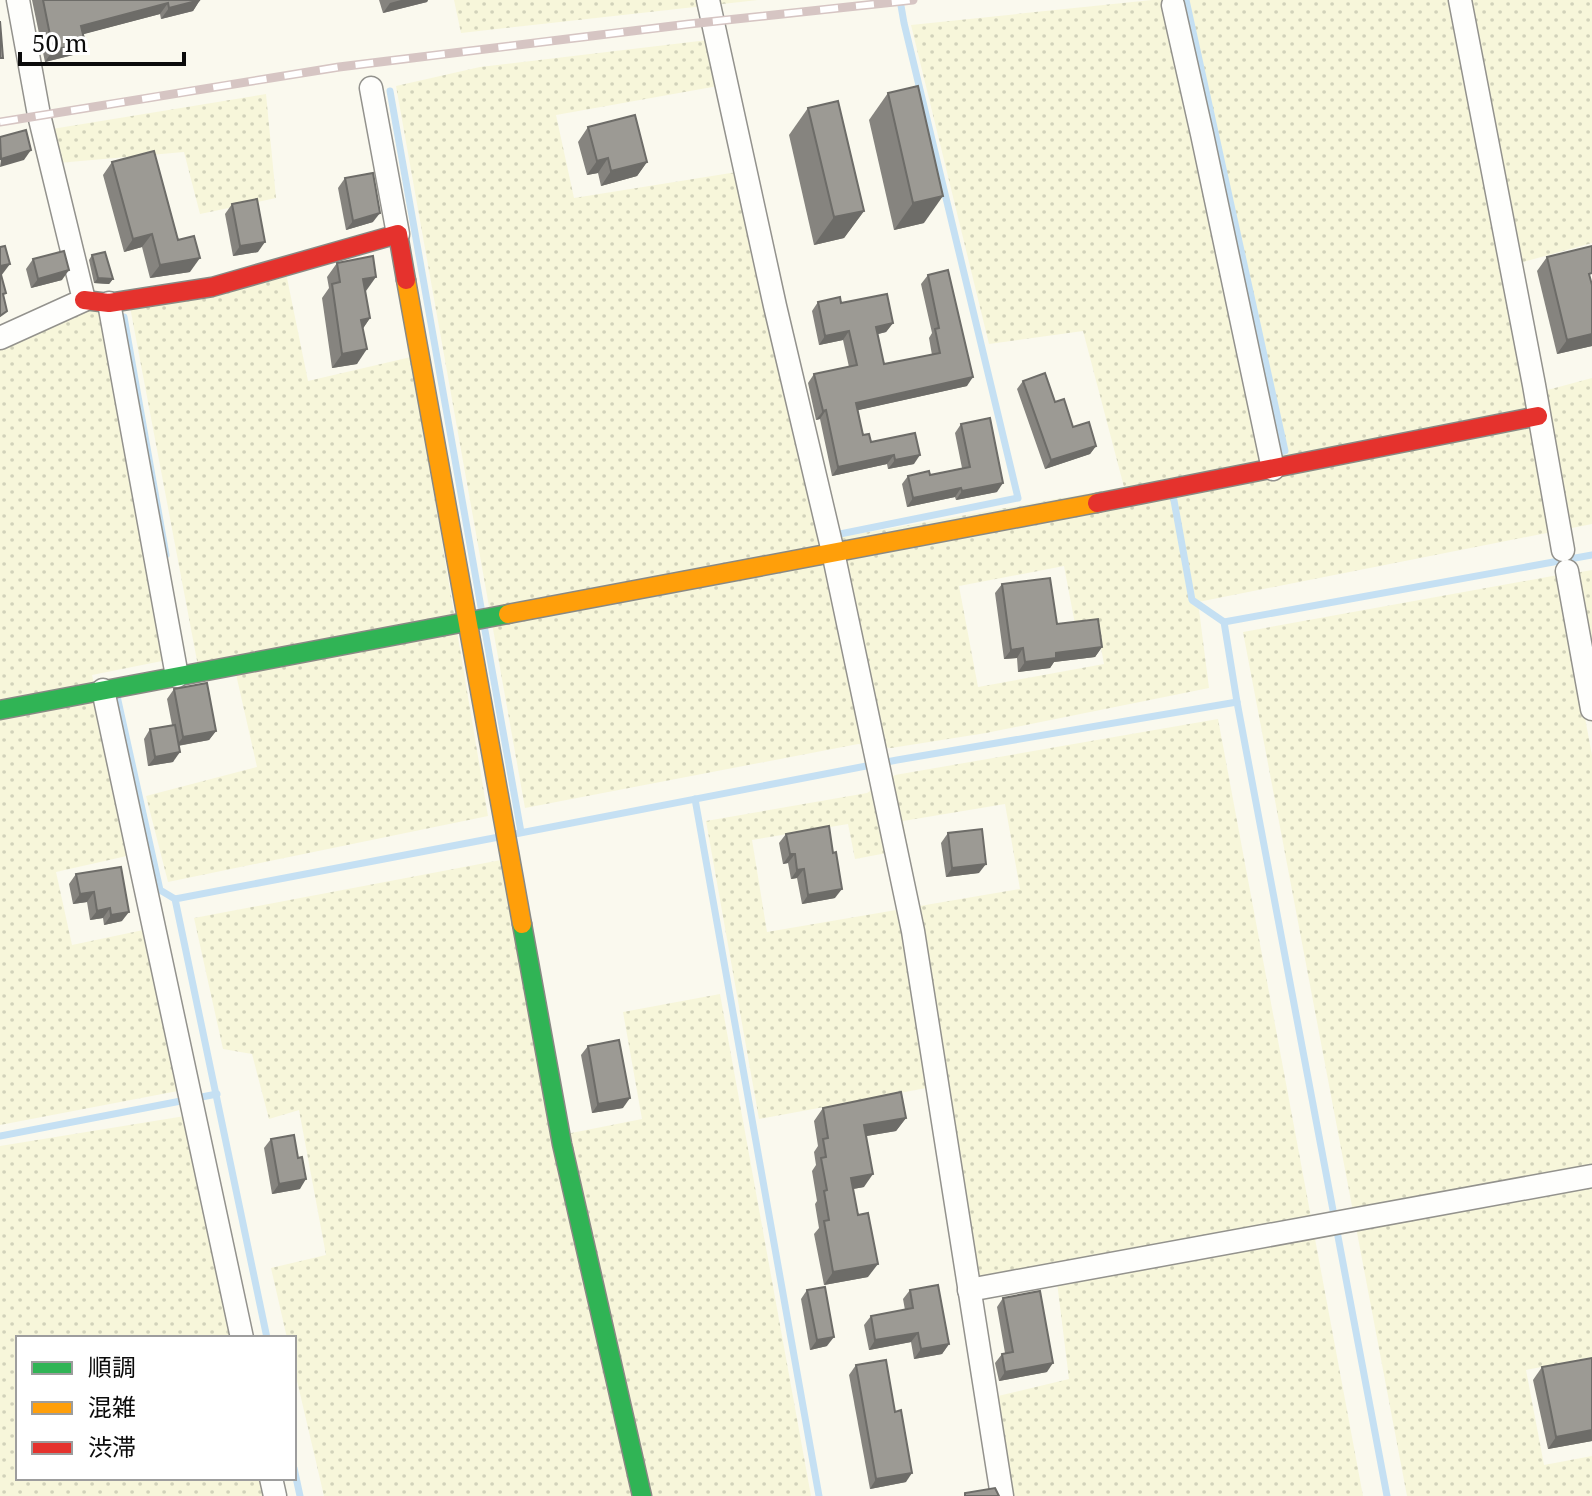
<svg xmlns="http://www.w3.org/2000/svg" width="1592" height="1496" font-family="'Noto Serif','Noto Sans JP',serif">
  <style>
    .farmland { fill: url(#farmland-dots); fill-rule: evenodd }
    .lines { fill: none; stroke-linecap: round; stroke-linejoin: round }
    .stream { stroke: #c5e0f3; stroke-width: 7 }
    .street-casing { stroke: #93928d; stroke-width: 25 }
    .fast-casing { stroke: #898984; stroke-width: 21 }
    .slow-casing { stroke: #898984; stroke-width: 21 }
    .jam-casing { stroke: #898984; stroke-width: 21 }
    .street { stroke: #fefefc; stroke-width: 22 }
    .fast { stroke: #30b455; stroke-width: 18 }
    .slow { stroke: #ff9f0a; stroke-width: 18 }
    .jam { stroke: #e5322d; stroke-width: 18 }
    .rail-casing { stroke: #d6c5c3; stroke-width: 9 }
    .rail { stroke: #fff; stroke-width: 6; stroke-dasharray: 18; stroke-linecap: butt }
    .wall { fill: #86847f }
    .shaded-wall { fill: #6d6c68 }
    .building { fill: #9c9a94; stroke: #6d6c68; stroke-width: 2 }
  </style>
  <defs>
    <pattern id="farmland-dots" width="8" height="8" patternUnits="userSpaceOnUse" patternTransform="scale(2)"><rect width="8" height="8" fill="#f7f6da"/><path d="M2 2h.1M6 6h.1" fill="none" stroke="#d2d2ba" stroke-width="1.8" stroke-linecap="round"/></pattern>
  </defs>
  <rect width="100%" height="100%" fill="#faf9ee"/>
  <g class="farmland">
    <path d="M 454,0 L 758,0 L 461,33 Z"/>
    <path d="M 1152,0 L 1592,0 L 1592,243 L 1516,264 L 1540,392 L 1592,378 L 1592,524 L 1198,602 L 1209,688 L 986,733 L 891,748 L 858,744 L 525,808 L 396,86 L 480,67 L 708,40 L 718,86 L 556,115 L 574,198 L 737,172 L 819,541 L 1124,487 L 1083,331 L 989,344 L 911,25 ZM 1064,566 L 1075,624 L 1096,621 L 1104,664 L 978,687 L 959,586 Z"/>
    <path d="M 266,94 L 276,198 L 200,214 L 184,152 L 58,163 L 52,129 Z"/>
    <path d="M 286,273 L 308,381 L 411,357 L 488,816 L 168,882 L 146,796 L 257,767 L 233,661 L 198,666 L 130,307 Z"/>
    <path d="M 85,306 L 103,310 L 167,660 L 92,675 L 131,855 L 56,872 L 72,945 L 148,929 L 183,1090 L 0,1125 L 0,345 Z"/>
    <path d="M 1592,570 L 1592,664 L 1575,573 Z"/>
    <path d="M 1558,575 L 1592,755 L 1592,1357 L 1526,1370 L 1544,1465 L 1592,1456 L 1592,1496 L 1407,1496 L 1243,632 Z"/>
    <path d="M 1218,719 L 1363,1496 L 1013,1496 L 998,1396 L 1069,1379 L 1057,1282 L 979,1297 L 948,1084 L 759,1119 L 706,821 L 867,793 L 895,775 ZM 1005,804 L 1020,889 L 767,932 L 752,840 L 848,824 L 855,859 L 908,849 L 903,821 Z"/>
    <path d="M 501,860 L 551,1137 L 642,1119 L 623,1012 L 720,994 L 811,1496 L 324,1496 L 294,1368 L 294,1338 L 287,1338 L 271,1268 L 326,1255 L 299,1110 L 269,1119 L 252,1054 L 223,1049 L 194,918 Z"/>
    <path d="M 185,1116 L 232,1338 L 18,1338 L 18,1478 L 262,1478 L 265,1496 L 0,1496 L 0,1146 Z"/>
  </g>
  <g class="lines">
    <g class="stream">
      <path d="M 1186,0 L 1285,451 L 1278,453"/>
      <path d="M 390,91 L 482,613"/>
      <path d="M 124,317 L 166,555"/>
      <path d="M 1173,495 L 1192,600 L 1224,622"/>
      <path d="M 840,534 L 1018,498 L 904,23 L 900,0"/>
      <path d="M 484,625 L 521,832"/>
      <path d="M 117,696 L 160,890 L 175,899"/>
      <path d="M 695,799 L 819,1496"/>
      <path d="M 515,834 L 897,760 L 1237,702"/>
      <path d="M 0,1136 L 217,1094"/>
      <path d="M 267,1338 L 175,899 L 499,837"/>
      <path d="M 294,1468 L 300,1496"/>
      <path d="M 1387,1496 L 1237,702 L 1224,622 L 1592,555"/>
    </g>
    <g class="street-casing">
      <g id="street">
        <path d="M 708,0 L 775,306 L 833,552 L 913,931 L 1002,1496"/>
        <path d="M 1460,0 L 1534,385 L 1563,550"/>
        <path d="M 1173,5 L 1202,134 L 1273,469"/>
        <path d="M 371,88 L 398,234"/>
        <path d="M 109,303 L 177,676"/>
        <path d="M 0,338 L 84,300 L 39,115 L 18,0"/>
        <path d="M 1567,571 L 1592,709"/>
        <path d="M 103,690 L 242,1338"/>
        <path d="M 969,1290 L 1592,1176"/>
        <path d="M 271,1478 L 275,1496"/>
      </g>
    </g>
    <g class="fast-casing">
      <g id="fast">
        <path d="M 0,710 L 508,614"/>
        <path d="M 522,924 L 562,1144 L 642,1496"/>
      </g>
    </g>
    <g class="slow-casing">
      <g id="slow">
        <path d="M 406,280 L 522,924"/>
        <path d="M 508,614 L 1097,503"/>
      </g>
    </g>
    <g class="jam-casing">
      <g id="jam">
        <path d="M 84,300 L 109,303 L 212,287 L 398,234 L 406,280"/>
        <path d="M 1097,503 L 1538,416"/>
      </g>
    </g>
    <use href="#street" class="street"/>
    <use href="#fast" class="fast"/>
    <use href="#slow" class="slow"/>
    <use href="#jam" class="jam"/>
    <g class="rail-casing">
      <path id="rail" d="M 0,122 L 339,67 L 689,24 L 913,0"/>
    </g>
    <use href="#rail" class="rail"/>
  </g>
  <g class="wall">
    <path d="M 32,0 L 200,0 L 193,11 L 161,19 L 160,14 L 83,34 L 77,54 L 45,62 Z"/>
    <path d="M 379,0 L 428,0 L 427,2 L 383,13 Z"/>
    <path d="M 888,93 L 924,223 L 894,230 L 869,120 Z"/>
    <path d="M 808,108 L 864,211 L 844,238 L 814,245 L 789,135 Z"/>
    <path d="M 588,127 L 647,162 L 637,176 L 601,186 L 598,173 L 587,175 L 578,142 Z"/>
    <path d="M 112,162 L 178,240 L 190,272 L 150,278 L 142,247 L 124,252 L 103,175 Z"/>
    <path d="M 345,178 L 373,222 L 346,230 L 338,188 Z"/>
    <path d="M 232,204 L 258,252 L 233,256 L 225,214 Z"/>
    <path d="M 92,255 L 113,279 L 109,284 L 94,283 L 89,260 Z"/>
    <path d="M 1547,257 L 1591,282 L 1592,346 L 1557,354 L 1537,271 Z"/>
    <path d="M 33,259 L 62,280 L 31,288 L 26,269 Z"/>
    <path d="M 337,263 L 366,291 L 365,291 L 370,318 L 363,328 L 357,364 L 332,368 L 322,298 L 329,288 L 327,277 Z"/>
    <path d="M 928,275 L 967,386 L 858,410 L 863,435 L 871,442 L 914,464 L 888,469 L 887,464 L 832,476 L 820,419 L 816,420 L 808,383 L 814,374 L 849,367 L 843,340 L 819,345 L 812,311 L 818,302 L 841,303 L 893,323 L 886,332 L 878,334 L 884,364 L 932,355 L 929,338 L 932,333 L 921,284 Z"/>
    <path d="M 1023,381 L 1055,402 L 1073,427 L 1096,446 L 1090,454 L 1045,469 L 1017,389 Z"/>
    <path d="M 961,424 L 997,492 L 956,500 L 955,497 L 907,507 L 902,484 L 908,476 L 930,475 L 962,468 L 955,433 Z"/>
    <path d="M 1002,584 L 1057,624 L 1102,647 L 1095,657 L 1054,662 L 1050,668 L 1018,672 L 1017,658 L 1004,659 L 995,593 Z"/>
    <path d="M 174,689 L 216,731 L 209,740 L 178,746 L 173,762 L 148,766 L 144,739 L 150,729 L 172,725 L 167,699 Z"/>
    <path d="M 948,833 L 979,873 L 946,877 L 941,843 Z"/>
    <path d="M 786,834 L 835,898 L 802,904 L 797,878 L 791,879 L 788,863 L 783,864 L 779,843 Z"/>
    <path d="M 76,874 L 122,921 L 104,925 L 103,918 L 90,920 L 87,902 L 73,904 L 69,884 Z"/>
    <path d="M 588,1046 L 623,1108 L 592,1113 L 581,1055 Z"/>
    <path d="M 823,1108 L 906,1118 L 896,1131 L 866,1136 L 864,1187 L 853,1189 L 868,1277 L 824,1285 L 814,1234 L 819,1228 L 815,1204 L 817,1201 L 812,1171 L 816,1165 L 814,1152 L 818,1146 L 814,1121 Z"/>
    <path d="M 271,1139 L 298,1158 L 300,1189 L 272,1194 L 264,1148 Z"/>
    <path d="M 807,1290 L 827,1346 L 810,1350 L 801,1299 Z"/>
    <path d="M 910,1290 L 949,1344 L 942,1354 L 914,1359 L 911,1342 L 869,1350 L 864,1325 L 871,1316 L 905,1310 L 903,1299 Z"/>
    <path d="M 1003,1298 L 1047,1372 L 999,1381 L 995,1363 L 1002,1354 L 1005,1353 L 997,1307 Z"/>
    <path d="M 856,1365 L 906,1482 L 870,1489 L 849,1375 Z"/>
    <path d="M 1542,1367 L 1592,1441 L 1548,1449 L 1533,1380 Z"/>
  </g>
  <g class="shaded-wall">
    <path d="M 200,0 L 193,11 L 161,19 L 169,8 Z"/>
    <path d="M 401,0 L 428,0 L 427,2 L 383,13 L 390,3 Z"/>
    <path d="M 168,3 L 160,14 L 73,37 L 81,26 Z"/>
    <path d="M 85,43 L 77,54 L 45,62 L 53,50 Z"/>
    <path d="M 31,150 L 24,160 L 0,167 L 1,159 Z"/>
    <path d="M 608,158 L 598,173 L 587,175 L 597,161 Z"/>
    <path d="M 647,162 L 637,176 L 601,186 L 611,171 Z"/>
    <path d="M 943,196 L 924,223 L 894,230 L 913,203 Z"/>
    <path d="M 864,211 L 844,238 L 814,245 L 834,217 Z"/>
    <path d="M 380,213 L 373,222 L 346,230 L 353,221 Z"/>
    <path d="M 152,234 L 142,247 L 124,252 L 133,239 Z"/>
    <path d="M 265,242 L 258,252 L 233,256 L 240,246 Z"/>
    <path d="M 200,258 L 190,272 L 150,278 L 160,265 Z"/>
    <path d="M 10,264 L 1,276 L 0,276 L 0,266 Z"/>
    <path d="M 69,270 L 62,280 L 31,288 L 38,279 Z"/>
    <path d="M 376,277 L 366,291 L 353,293 L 363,279 Z"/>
    <path d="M 98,278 L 113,279 L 109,284 L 94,283 Z"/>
    <path d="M 370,318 L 360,333 L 361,320 Z"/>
    <path d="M 893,323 L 886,332 L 870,336 L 876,327 Z"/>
    <path d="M 849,331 L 843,340 L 819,345 L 825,336 Z"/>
    <path d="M 1592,334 L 1592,346 L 1557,354 L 1567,340 Z"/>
    <path d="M 367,349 L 357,364 L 332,368 L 342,354 Z"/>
    <path d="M 973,377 L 967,386 L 850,412 L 856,403 Z"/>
    <path d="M 826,410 L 820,419 L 816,420 L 823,411 Z"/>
    <path d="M 1096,446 L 1090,454 L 1045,469 L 1051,460 Z"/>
    <path d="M 894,455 L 887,464 L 832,476 L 838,467 Z"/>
    <path d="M 920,455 L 914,464 L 888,469 L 895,460 Z"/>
    <path d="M 1003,483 L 997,492 L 956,500 L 962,491 Z"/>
    <path d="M 961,488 L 955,497 L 907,507 L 913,498 Z"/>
    <path d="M 1102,647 L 1095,657 L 1054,662 L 1050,668 L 1018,672 L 1025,662 L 1056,653 Z"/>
    <path d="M 1023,648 L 1017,658 L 1004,659 L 1011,650 Z"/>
    <path d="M 216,731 L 209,740 L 176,746 L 183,737 Z"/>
    <path d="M 180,752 L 173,762 L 148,766 L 155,757 Z"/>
    <path d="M 790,854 L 795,854 L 788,863 L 783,864 Z"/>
    <path d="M 986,864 L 979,873 L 946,877 L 952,868 Z"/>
    <path d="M 804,869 L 797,878 L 791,879 L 797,870 Z"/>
    <path d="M 842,889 L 835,898 L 802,904 L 808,895 Z"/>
    <path d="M 94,892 L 87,902 L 73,904 L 80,894 Z"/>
    <path d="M 110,908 L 103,918 L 90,920 L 97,911 Z"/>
    <path d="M 129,912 L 122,921 L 104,925 L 111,915 Z"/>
    <path d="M 630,1098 L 623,1108 L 592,1113 L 598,1104 Z"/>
    <path d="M 906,1118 L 896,1131 L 855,1138 L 864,1125 Z"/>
    <path d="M 873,1174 L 864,1187 L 842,1191 L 851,1178 Z"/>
    <path d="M 306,1179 L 300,1189 L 272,1194 L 279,1184 Z"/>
    <path d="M 878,1264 L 868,1277 L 824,1285 L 833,1272 Z"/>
    <path d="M 918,1333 L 911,1342 L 869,1350 L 875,1340 Z"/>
    <path d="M 834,1337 L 827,1346 L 810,1350 L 817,1340 Z"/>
    <path d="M 949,1344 L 942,1354 L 914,1359 L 921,1349 Z"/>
    <path d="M 1053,1363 L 1047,1372 L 999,1381 L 1005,1372 Z"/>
    <path d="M 1592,1430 L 1592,1441 L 1548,1449 L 1556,1437 Z"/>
    <path d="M 912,1473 L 906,1482 L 870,1489 L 876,1479 Z"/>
  </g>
  <g class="building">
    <path d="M 43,0 L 200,0 L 169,8 L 168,3 L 81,26 L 85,43 L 53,50 Z"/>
    <path d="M 0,21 L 3,58 L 0,58 Z"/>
    <path d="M 918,86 L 943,196 L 913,203 L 888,93 Z"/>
    <path d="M 838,101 L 864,211 L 834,217 L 808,108 Z"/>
    <path d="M 635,115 L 647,162 L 611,171 L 608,158 L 597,161 L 588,127 Z"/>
    <path d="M 26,130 L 31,150 L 1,159 L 0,137 Z"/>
    <path d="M 154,151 L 178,240 L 194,236 L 200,258 L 160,265 L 152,234 L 133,239 L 112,162 Z"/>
    <path d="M 373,173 L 380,213 L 353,221 L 345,178 Z"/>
    <path d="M 257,199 L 265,242 L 240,246 L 232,204 Z"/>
    <path d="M 5,246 L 10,264 L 0,266 L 0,247 Z"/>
    <path d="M 1592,246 L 1592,273 L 1589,274 L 1592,285 L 1592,334 L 1567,340 L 1547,257 Z"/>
    <path d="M 64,251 L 69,270 L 38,279 L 33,259 Z"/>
    <path d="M 105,252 L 113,279 L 98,278 L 92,255 Z"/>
    <path d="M 373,256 L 376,277 L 363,279 L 370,318 L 361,320 L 367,349 L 342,354 L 332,284 L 340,282 L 337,263 Z"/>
    <path d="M 948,270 L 973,377 L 856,403 L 863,435 L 869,434 L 871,442 L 915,433 L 920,455 L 895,460 L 894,455 L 838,467 L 826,410 L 823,411 L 814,374 L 857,365 L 849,331 L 825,336 L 818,302 L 840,297 L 841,303 L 887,294 L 893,323 L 876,327 L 884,364 L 940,353 L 935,329 L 939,328 L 928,275 Z"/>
    <path d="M 0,271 L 6,293 L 3,294 L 7,311 L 0,316 Z"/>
    <path d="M 1045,373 L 1055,402 L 1064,399 L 1073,427 L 1089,422 L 1096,446 L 1051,460 L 1023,381 Z"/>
    <path d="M 990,418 L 1003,483 L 962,491 L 961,488 L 913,498 L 908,476 L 929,471 L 930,475 L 970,467 L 961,424 Z"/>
    <path d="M 1050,578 L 1057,624 L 1098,619 L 1102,647 L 1056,653 L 1056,658 L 1025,662 L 1023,648 L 1011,650 L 1002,584 Z"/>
    <path d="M 207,683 L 216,731 L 183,737 L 174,689 Z"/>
    <path d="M 175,725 L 180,752 L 155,757 L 150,729 Z"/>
    <path d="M 829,826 L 833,853 L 836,852 L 842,889 L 808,895 L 804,869 L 797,870 L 795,854 L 790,854 L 786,834 Z"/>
    <path d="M 982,829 L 986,864 L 952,868 L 948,833 Z"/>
    <path d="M 121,867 L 129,912 L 111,915 L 110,908 L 97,911 L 94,892 L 80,894 L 76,874 Z"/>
    <path d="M 619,1040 L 630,1098 L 598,1104 L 588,1046 Z"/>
    <path d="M 901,1092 L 906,1118 L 864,1125 L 873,1174 L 851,1178 L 858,1215 L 868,1213 L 878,1264 L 833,1272 L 824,1221 L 829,1220 L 824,1191 L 827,1190 L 821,1158 L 826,1157 L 823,1139 L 828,1138 L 823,1108 Z"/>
    <path d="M 294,1135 L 298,1158 L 302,1157 L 306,1179 L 279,1184 L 271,1139 Z"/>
    <path d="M 938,1285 L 949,1344 L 921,1349 L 918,1333 L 875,1340 L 871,1316 L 913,1308 L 910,1290 Z"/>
    <path d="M 825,1287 L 834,1337 L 817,1340 L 807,1290 Z"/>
    <path d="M 1040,1291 L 1053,1363 L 1005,1372 L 1002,1354 L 1013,1352 L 1003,1298 Z"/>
    <path d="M 1592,1358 L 1592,1430 L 1556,1437 L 1542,1367 Z"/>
    <path d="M 886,1360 L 895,1412 L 901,1410 L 912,1473 L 876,1479 L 856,1365 Z"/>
    <path d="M 995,1488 L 999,1496 L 965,1496 L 965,1493 Z"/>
  </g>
  <rect x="16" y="1336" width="280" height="144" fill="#ffffff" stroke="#9d9d9d" stroke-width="2"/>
  <rect x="32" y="1362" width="40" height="12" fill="#30b455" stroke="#9d9d9d" stroke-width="2"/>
  <text x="88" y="1376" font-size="24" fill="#0b0b0b">順調</text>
  <rect x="32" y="1402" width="40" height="12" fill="#ff9f0a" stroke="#9d9d9d" stroke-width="2"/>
  <text x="88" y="1416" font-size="24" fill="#0b0b0b">混雑</text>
  <rect x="32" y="1442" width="40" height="12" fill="#e5322d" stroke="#9d9d9d" stroke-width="2"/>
  <text x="88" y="1456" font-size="24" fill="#0b0b0b">渋滞</text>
  <path d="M20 52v12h164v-12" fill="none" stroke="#0b0b0b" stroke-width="4"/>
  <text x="32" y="52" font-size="24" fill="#0b0b0b" stroke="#ffffff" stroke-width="6" paint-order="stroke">50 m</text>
</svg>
